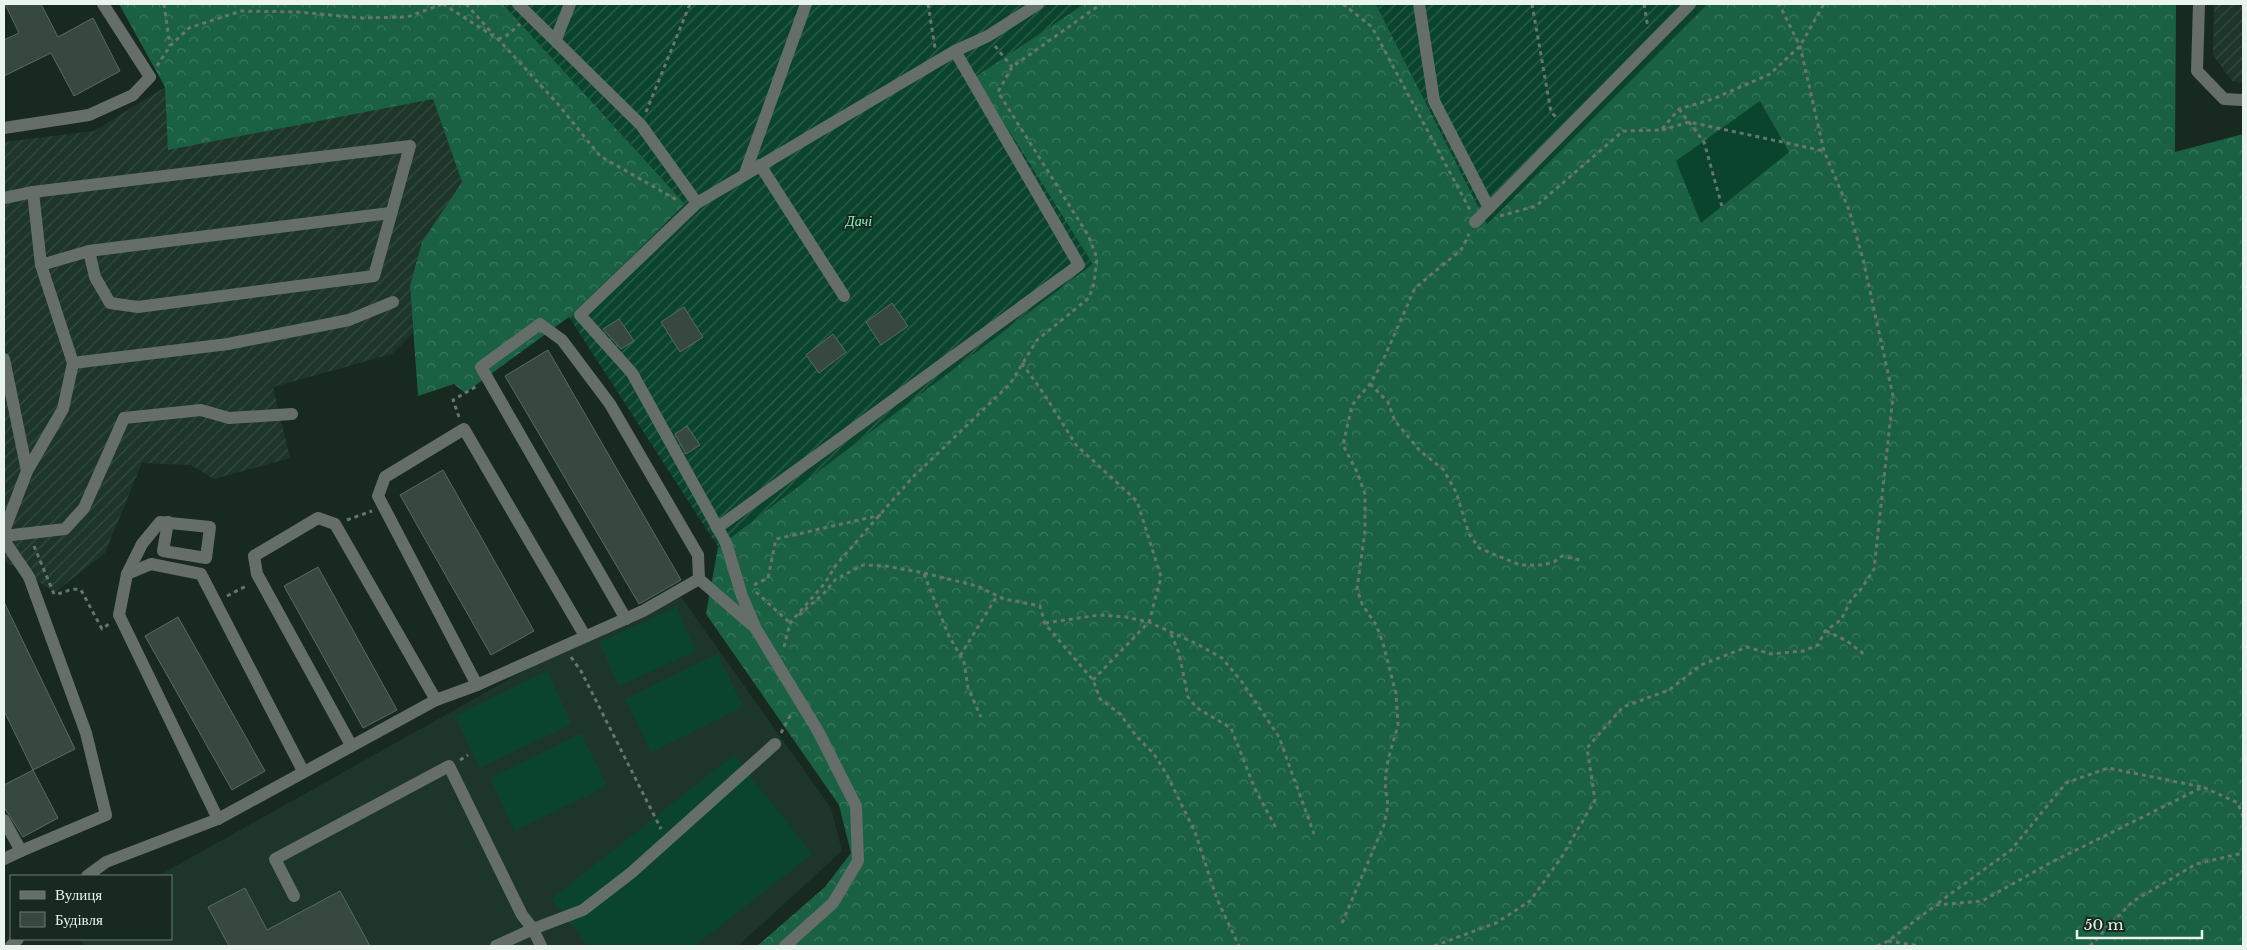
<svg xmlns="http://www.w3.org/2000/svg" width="2247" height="950" font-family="'Libre Baskerville',serif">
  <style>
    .built { fill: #1e362a }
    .industrial { fill: url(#industrial-furrows) }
    .forest { fill: url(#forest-crowns) }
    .garden { fill: url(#garden-furrows) }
    .pitch { fill: #0b442d }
    .building { fill: #37493f; stroke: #586b60 }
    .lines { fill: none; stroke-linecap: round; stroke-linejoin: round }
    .path { stroke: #67756d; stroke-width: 3; stroke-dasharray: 4 4; stroke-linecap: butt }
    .minor { stroke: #666e69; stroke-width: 12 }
    .labels { text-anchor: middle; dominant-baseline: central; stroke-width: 4; stroke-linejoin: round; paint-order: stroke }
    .park-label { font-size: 14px; font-style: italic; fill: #8ef0be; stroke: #182920 }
  </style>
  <defs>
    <pattern id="industrial-furrows" width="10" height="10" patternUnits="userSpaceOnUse" patternTransform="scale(1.25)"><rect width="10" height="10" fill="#1e362a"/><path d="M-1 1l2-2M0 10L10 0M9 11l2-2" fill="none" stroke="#344a3f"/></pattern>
    <pattern id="forest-crowns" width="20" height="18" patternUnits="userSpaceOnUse" patternTransform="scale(1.25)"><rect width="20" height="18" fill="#196142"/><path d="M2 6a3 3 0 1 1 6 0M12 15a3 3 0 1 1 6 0" fill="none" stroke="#3a785e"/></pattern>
    <pattern id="garden-furrows" width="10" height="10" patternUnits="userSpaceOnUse" patternTransform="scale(1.25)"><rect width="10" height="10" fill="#0b442d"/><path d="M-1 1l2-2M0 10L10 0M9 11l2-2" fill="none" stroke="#2f604c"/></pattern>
  </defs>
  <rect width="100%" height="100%" fill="#182920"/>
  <path class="built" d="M 674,587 L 831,808 L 842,851 L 738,946 L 85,946 L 80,939 L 171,939 L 171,876 L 158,876 Z"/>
  <g class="industrial">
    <path d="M 2214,4 L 2243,4 L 2243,83 L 2232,81 L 2213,55 Z"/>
    <path d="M 165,87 L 433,99 L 462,182 L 422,242 L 410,286 L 413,333 L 392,354 L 273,387 L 290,458 L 214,479 L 191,465 L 142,463 L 105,553 L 55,592 L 4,561 L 4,142 L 94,131 Z"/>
  </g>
  <g class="forest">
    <path d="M 119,4 L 503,4 L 685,204 L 569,317 L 465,393 L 454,384 L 418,396 L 410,286 L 422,242 L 462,182 L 433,99 L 168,150 L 165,87 Z"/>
    <path d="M 1084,4 L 1376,4 L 1487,224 L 1708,4 L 2176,4 L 2175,152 L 2243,134 L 2243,946 L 757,946 L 825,887 L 851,853 L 839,805 L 706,614 L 718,547 L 1092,264 L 974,77 Z"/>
  </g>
  <g class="garden">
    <path d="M 503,4 L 1084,4 L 975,77 L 1093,264 L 718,547 L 569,317 L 685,204 Z"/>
    <path d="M 1376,4 L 1708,4 L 1487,224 Z"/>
  </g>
  <g class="pitch">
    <path d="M 1760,101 L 1789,152 L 1701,223 L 1676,161 Z"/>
    <path d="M 677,607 L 696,651 L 619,686 L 599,642 Z"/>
    <path d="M 717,654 L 743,707 L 651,752 L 625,699 Z"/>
    <path d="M 547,671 L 572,724 L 480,768 L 455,716 Z"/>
    <path d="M 581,733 L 607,786 L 515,831 L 490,778 Z"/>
    <path d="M 734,755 L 812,854 L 695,946 L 588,946 L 551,899 Z"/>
  </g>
  <g class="building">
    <path d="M 5,4 L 41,4 L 58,37 L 93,18 L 120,71 L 74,96 L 51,53 L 4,76 L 4,40 L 19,33 Z"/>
    <path d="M 892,303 L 908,326 L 881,345 L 866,322 Z"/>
    <path d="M 684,307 L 703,337 L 680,352 L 661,322 Z"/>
    <path d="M 619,319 L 634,341 L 621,349 L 603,329 Z"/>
    <path d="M 833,334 L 846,352 L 819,373 L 806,355 Z"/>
    <path d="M 548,350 L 681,580 L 639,604 L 505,376 Z"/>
    <path d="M 687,426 L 700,445 L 686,454 L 675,434 Z"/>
    <path d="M 443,470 L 534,631 L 491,655 L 400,495 Z"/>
    <path d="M 318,567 L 397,710 L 363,728 L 284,586 Z"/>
    <path d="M 4,602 L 75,749 L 33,770 L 4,711 Z"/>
    <path d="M 178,617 L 265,771 L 232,790 L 145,636 Z"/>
    <path d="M 33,770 L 58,818 L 23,837 L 4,807 L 4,785 Z"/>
    <path d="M 245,888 L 267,930 L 340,891 L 370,946 L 229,946 L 208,907 Z"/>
  </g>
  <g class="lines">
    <g class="path">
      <path d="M 164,4 L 170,46"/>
      <path d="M 443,4 L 498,39 L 557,103 L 600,156 L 677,200"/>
      <path d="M 466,4 L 494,35"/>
      <path d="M 928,4 L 935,48"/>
      <path d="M 1343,4 L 1372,27 L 1470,210"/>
      <path d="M 1532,4 L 1551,112 L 1558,119"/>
      <path d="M 1644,4 L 1648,28"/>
      <path d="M 498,39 L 506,36 L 520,24"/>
      <path d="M 995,46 L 1012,67"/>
      <path d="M 157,66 L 170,46 L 189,28 L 241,11 L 298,12 L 362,18 L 407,17 L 443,4"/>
      <path d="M 1679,109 L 1704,142 L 1723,210"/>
      <path d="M 646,112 L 690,4"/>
      <path d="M 1662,130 L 1689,122 L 1824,151"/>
      <path d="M 1500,216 L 1536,206 L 1623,131 L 1661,130 L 1679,109 L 1713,99 L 1770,74 L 1800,46 L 1824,4"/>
      <path d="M 1022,363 L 1046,397 L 1076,445 L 1137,501 L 1161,577 L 1149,622 L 1093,680"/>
      <path d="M 1370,384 L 1388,402 L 1395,421 L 1420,451 L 1443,469 L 1456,492 L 1469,534 L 1479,548 L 1520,565 L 1542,565 L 1554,562 L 1562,556 L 1580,560"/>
      <path d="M 459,417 L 453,400 L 477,386"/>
      <path d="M 347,520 L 372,511"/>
      <path d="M 34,546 L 54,594 C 65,594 69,587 81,590 L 102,629 L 109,624"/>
      <path d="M 924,574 L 948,634 L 964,662 L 968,688 L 981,717"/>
      <path d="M 754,585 L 768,578 L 776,539 L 881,515"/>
      <path d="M 756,592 L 790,623"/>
      <path d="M 227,596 L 248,585"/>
      <path d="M 799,615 L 824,593 L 836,579 L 863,565 L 886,566 L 924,573 L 977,586 L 1004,599 L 1040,606 L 1045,624 L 1093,680 L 1100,699 L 1120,714 L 1137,737 L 1154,754 L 1167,775 L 1195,832 L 1217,899 L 1239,946"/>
      <path d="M 1045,623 L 1099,615 L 1126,617 L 1149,622 L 1197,644 L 1222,658 L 1242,682 L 1279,737 L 1314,834"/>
      <path d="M 1826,631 L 1847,641 L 1865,655"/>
      <path d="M 1171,634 L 1179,653 L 1188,697 L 1197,708 L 1231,728 L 1255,789 L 1276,828"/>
      <path d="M 784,647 L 790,623 L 825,583 L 836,565 L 912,478 L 1010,384 L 1037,340 L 1089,298 L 1094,283 L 1097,258 L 1088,235 L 998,92 L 1012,67 L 1101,4"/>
      <path d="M 960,656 L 997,596"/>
      <path d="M 571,657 L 581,671 L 661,829"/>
      <path d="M 781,733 L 791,714"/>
      <path d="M 460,760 L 468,755"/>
      <path d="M 1938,903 L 2011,850 L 2066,783 L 2108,768 L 2202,787"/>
      <path d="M 1342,923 L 1384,825 L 1388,806 L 1385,783 L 1388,760 L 1398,725 L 1396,694 L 1383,643 L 1376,625 L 1362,604 L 1357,589 L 1365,531 L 1365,494 L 1357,472 L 1343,445 L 1352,405 L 1370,384 L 1380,367 L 1415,288 L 1461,250 L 1469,234"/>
      <path d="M 1888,941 L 1920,946"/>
      <path d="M 1434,946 L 1496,923 L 1530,901 L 1561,858 L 1595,800 L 1587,748 L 1623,707 L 1669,690 L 1701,665 L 1747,647 L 1771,654 L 1803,651 L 1818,645 L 1825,631 L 1841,620 L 1851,600 L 1862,588 L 1874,569 L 1893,396 L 1863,259 L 1849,210 L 1824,151 L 1800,46 L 1779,4"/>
      <path d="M 1877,946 L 1888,941 L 1936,905 L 1982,901 L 2050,863 L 2203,787 L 2238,803 L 2243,817"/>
      <path d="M 2090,946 L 2132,902 L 2196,864 L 2243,853"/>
    </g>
    <g class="minor">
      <path d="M 518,4 L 641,125 L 697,203"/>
      <path d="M 1419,4 L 1434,101 L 1489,208 L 1690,4"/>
      <path d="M 2199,4 L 2197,71 L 2224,99 L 2243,100"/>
      <path d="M 556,39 L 570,4"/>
      <path d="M 4,128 L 89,115 L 133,95 L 150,77 L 103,4"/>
      <path d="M 760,165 L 844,296"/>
      <path d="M 745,173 L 806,4"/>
      <path d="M 33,192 L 41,265 L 73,363"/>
      <path d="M 4,198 L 33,192 L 410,146 L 374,276 L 138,307 L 110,303 L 95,277 L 89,251"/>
      <path d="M 1475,222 L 1489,208"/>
      <path d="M 41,265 L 89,251 L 390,213"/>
      <path d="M 4,359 L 27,471"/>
      <path d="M 717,528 L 1079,265 L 955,51"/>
      <path d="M 4,531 L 27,471 L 63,409 L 73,363 L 228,344 L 349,320 L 393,302"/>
      <path d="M 4,536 L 65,529 L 84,508 L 124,418 L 201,410 L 229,418 L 292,414"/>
      <path d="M 4,540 L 29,577 L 86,733 L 106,815 L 21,851"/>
      <path d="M 127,574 L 142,544 L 160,522 L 210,527 L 206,558 L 163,551 L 168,522"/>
      <path d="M 626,619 L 481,367 L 540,324 L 562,340 L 610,404 L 698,555 L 699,579"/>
      <path d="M 477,685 L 378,496 L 385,477 L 464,429 L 585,636"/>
      <path d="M 351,745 L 257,574 L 254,556 L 318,518 L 335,524 L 436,700"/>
      <path d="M 218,819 L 119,615 L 127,574 L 151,564 L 201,574 L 303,771"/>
      <path d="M 4,820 L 21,851 L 4,859"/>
      <path d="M 87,876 L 106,862 L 218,819 L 436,700 L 477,685 L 643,611 L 699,579 L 752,625"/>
      <path d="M 294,896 L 275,859 L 449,766 L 522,915 L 533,929 L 541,946"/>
      <path d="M 11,946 L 18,939"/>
      <path d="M 496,946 L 533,929 L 583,910 L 631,873 L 775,744"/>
      <path d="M 785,946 L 833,903 L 858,861 L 856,806 L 818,731 L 756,629 L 742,596 L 726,543 L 632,373 L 580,315 L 697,203 L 955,51 L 988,36 L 1038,4"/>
    </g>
  </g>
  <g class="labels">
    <g class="park-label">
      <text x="859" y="221">Дачі</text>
    </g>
  </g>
  <rect width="2247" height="950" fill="none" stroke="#e9f4ee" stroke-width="10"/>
  <rect x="10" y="875" width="162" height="65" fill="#182920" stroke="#6c7a72"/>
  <rect x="20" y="891" width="25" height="8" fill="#666e69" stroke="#6c7a72"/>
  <text x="55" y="900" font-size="15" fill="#e9f4ee">Вулиця</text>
  <rect x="20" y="912" width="25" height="15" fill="#37493f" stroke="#6c7a72"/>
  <text x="55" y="925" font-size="15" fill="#e9f4ee">Будівля</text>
  <path d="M2077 930v8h125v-8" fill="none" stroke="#e9f4ee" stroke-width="2.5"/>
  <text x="2084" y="930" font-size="15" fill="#e9f4ee" stroke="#182920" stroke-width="4" paint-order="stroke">50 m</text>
</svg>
